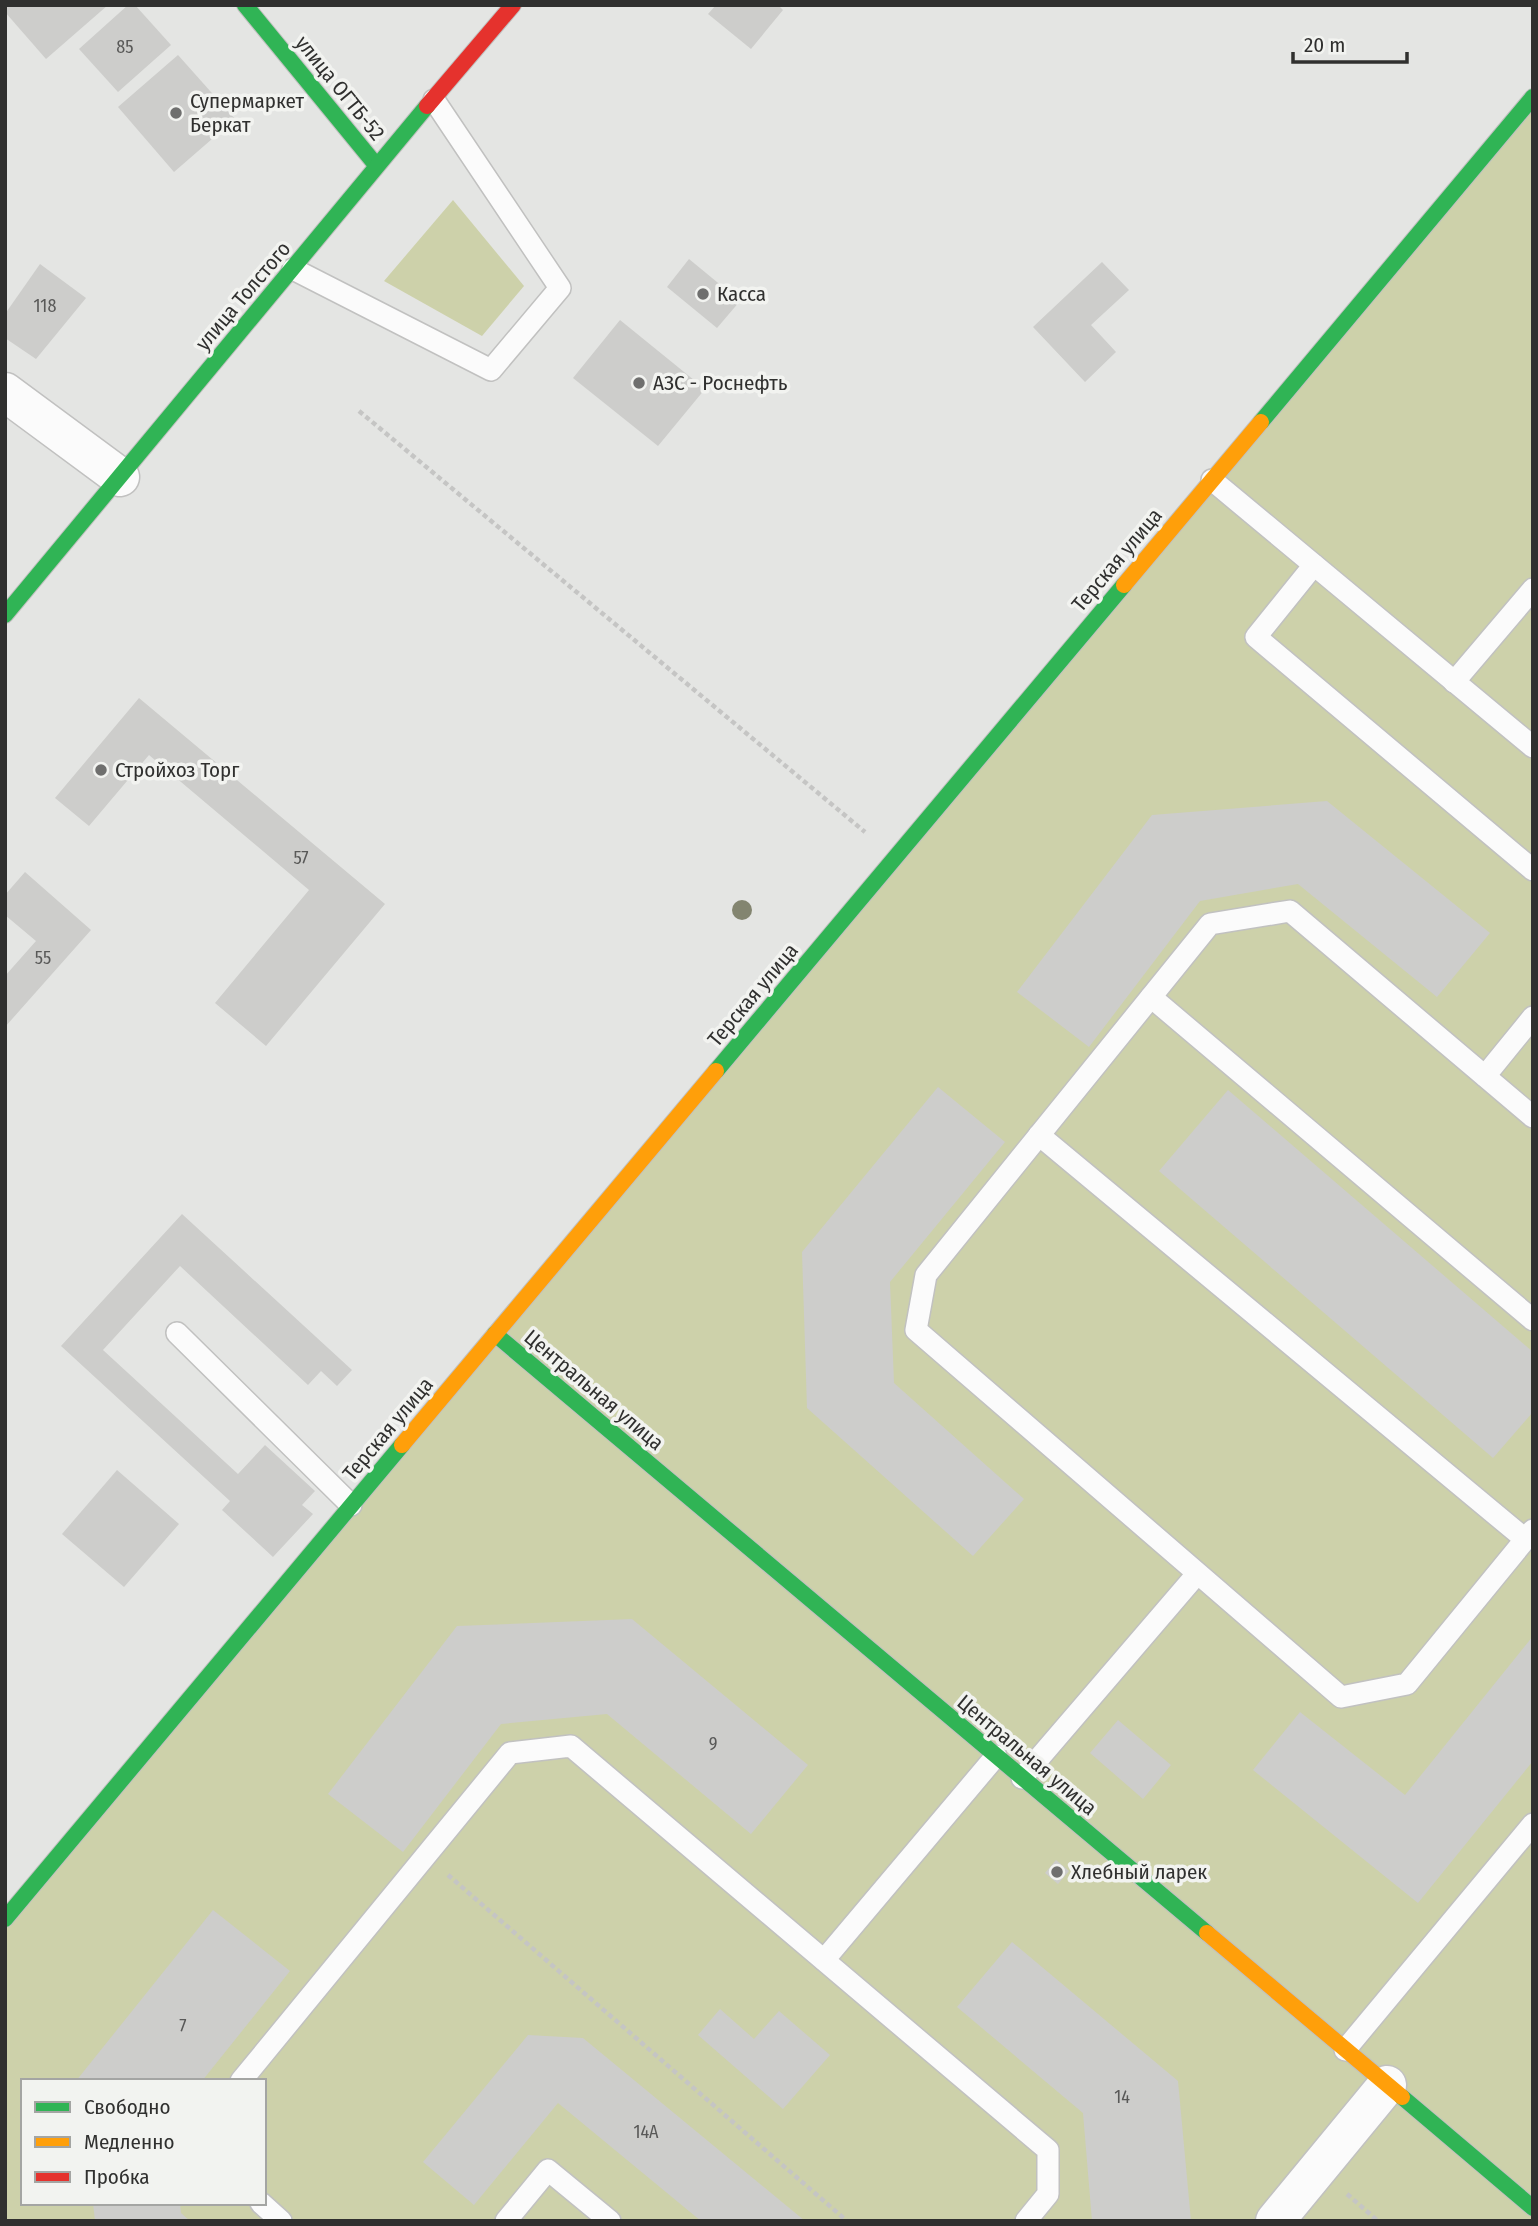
<svg xmlns="http://www.w3.org/2000/svg" width="1538" height="2226" font-family="'Fira Sans Condensed',sans-serif">
  <style>
    .green { fill: #cdd1aa; fill-rule: evenodd }
    .building { fill: #cdcdcb }
    .lines { fill: none; stroke-linecap: round; stroke-linejoin: round }
    .lane-casing { stroke: #c1c1c0; stroke-width: 24 }
    .street-casing { stroke: #c1c1c0; stroke-width: 41 }
    .fast-casing { stroke: #c1c1c0; stroke-width: 18 }
    .slow-casing { stroke: #c1c1c0; stroke-width: 18 }
    .jam-casing { stroke: #c1c1c0; stroke-width: 18 }
    .path { stroke: #c5c5c4; stroke-width: 4.5; stroke-dasharray: 5 3.5; stroke-linecap: butt }
    .lane { stroke: #fbfbfb; stroke-width: 21 }
    .street { stroke: #fbfbfb; stroke-width: 38 }
    .fast { stroke: #30b455; stroke-width: 16 }
    .slow { stroke: #ff9f0a; stroke-width: 16 }
    .jam { stroke: #e5322d; stroke-width: 16 }
    .tree { fill: #838570 }
    .poi-dot { fill: #6f6f6e; stroke: #f2f3f0; stroke-width: 2.5 }
    .labels { text-anchor: middle; dominant-baseline: central; stroke-width: 7; stroke-linejoin: round; paint-order: stroke }
    .number-label { font-size: 18px; fill: #595958 }
    .street-label { font-size: 21px; fill: #30302f; stroke: #f2f3f0 }
    .poi-label { font-size: 21px; fill: #30302f; stroke: #f2f3f0; text-anchor: start }
  </style>
  <rect width="100%" height="100%" fill="#e4e5e3"/>
  <g class="green">
    <path d="M 1533,97 L 1533,2221 L 5,2221 L 5,1919 ZM 23,2081 L 264,2081 L 264,2203 L 23,2203 Z"/>
    <path d="M 453,200 L 524,286 L 482,336 L 384,281 Z"/>
  </g>
  <g class="building">
    <path d="M 5,5 L 108,5 L 46,59 L 5,12 Z"/>
    <path d="M 128,5 L 135,5 L 171,45 L 118,92 L 79,49 Z"/>
    <path d="M 716,5 L 778,5 L 783,10 L 751,49 L 708,14 Z"/>
    <path d="M 178,55 L 235,119 L 174,172 L 118,107 Z"/>
    <path d="M 689,259 L 740,301 L 717,328 L 667,287 Z"/>
    <path d="M 1102,262 L 1129,290 L 1091,325 L 1116,352 L 1085,382 L 1033,327 Z"/>
    <path d="M 40,264 L 86,298 L 36,359 L 5,338 L 5,314 Z"/>
    <path d="M 620,320 L 705,389 L 658,446 L 573,378 Z"/>
    <path d="M 139,698 L 385,904 L 266,1046 L 215,1003 L 309,890 L 149,755 L 89,826 L 55,798 Z"/>
    <path d="M 1327,801 L 1490,933 L 1437,997 L 1298,884 L 1200,901 L 1089,1047 L 1017,992 L 1152,815 Z"/>
    <path d="M 25,872 L 91,930 L 5,1027 L 5,976 L 36,941 L 5,915 L 5,895 Z"/>
    <path d="M 938,1087 L 1005,1142 L 890,1282 L 894,1383 L 1024,1499 L 973,1556 L 807,1408 L 802,1252 Z"/>
    <path d="M 1228,1090 L 1533,1352 L 1533,1412 L 1493,1458 L 1159,1171 Z"/>
    <path d="M 182,1214 L 352,1370 L 337,1386 L 321,1371 L 308,1385 L 180,1266 L 103,1350 L 238,1474 L 265,1445 L 315,1491 L 302,1505 L 313,1514 L 273,1557 L 222,1510 L 230,1501 L 61,1346 Z"/>
    <path d="M 117,1470 L 179,1524 L 124,1587 L 62,1534 Z"/>
    <path d="M 632,1619 L 808,1765 L 751,1834 L 607,1714 L 501,1724 L 403,1852 L 328,1794 L 457,1626 Z"/>
    <path d="M 1533,1636 L 1533,1761 L 1418,1903 L 1253,1770 L 1300,1712 L 1405,1795 Z"/>
    <path d="M 1118,1720 L 1171,1765 L 1143,1799 L 1090,1753 Z"/>
    <path d="M 1056,1860 L 1069,1871 L 1058,1884 L 1045,1873 Z"/>
    <path d="M 213,1910 L 290,1971 L 202,2081 L 76,2081 Z"/>
    <path d="M 1012,1942 L 1178,2081 L 1191,2221 L 1092,2221 L 1083,2113 L 957,2007 Z"/>
    <path d="M 720,2009 L 754,2039 L 779,2011 L 830,2055 L 783,2109 L 698,2035 Z"/>
    <path d="M 528,2035 L 583,2038 L 805,2221 L 701,2221 L 558,2103 L 474,2205 L 423,2162 Z"/>
    <path d="M 93,2203 L 180,2203 L 181,2213 L 190,2221 L 95,2221 Z"/>
  </g>
  <g class="lines">
    <g class="lane-casing">
      <g id="lane">
        <path d="M 293,269 L 491,370 L 560,288 L 434,100"/>
        <path d="M 1212,480 L 1533,747"/>
        <path d="M 1314,565 L 1256,637 L 1533,870"/>
        <path d="M 1454,682 L 1533,589"/>
        <path d="M 1151,997 L 1533,1320"/>
        <path d="M 1485,1076 L 1533,1017"/>
        <path d="M 1533,1117 L 1290,911 L 1210,924 L 926,1275 L 916,1330 L 1341,1697 L 1407,1684 L 1533,1530"/>
        <path d="M 1039,1135 L 1525,1539"/>
        <path d="M 177,1333 L 351,1505"/>
        <path d="M 1022,1778 L 1197,1574"/>
        <path d="M 824,1960 L 996,1756"/>
        <path d="M 1345,2050 L 1533,1824"/>
        <path d="M 241,2081 L 510,1753 L 571,1746 L 1048,2150 L 1048,2194 L 1026,2221"/>
        <path d="M 261,2203 L 281,2221"/>
        <path d="M 506,2221 L 548,2170 L 610,2221"/>
      </g>
    </g>
    <g class="street-casing">
      <g id="street">
        <path d="M 5,392 L 120,477"/>
        <path d="M 1275,2221 L 1387,2085"/>
      </g>
    </g>
    <g class="fast-casing">
      <g id="fast">
        <path d="M 245,5 L 376,165"/>
        <path d="M 1261,422 L 1533,97"/>
        <path d="M 5,615 L 427,106"/>
        <path d="M 716,1071 L 1124,585"/>
        <path d="M 495,1334 L 1207,1933"/>
        <path d="M 5,1919 L 402,1445"/>
        <path d="M 1402,2097 L 1533,2208"/>
      </g>
    </g>
    <g class="slow-casing">
      <g id="slow">
        <path d="M 1124,585 L 1261,422"/>
        <path d="M 402,1445 L 716,1071"/>
        <path d="M 1207,1933 L 1402,2097"/>
      </g>
    </g>
    <g class="jam-casing">
      <path id="jam" d="M 427,106 L 513,5"/>
    </g>
    <g class="path">
      <path d="M 359,411 L 865,832"/>
      <path d="M 448,1875 L 847,2221"/>
      <path d="M 1347,2194 L 1378,2221"/>
    </g>
    <use href="#lane" class="lane"/>
    <use href="#street" class="street"/>
    <use href="#fast" class="fast"/>
    <use href="#slow" class="slow"/>
    <use href="#jam" class="jam"/>
  </g>
  <circle class="tree" cx="742" cy="910" r="10"/>
  <g class="poi-dot">
    <circle cx="176" cy="113" r="7"/>
    <circle cx="703" cy="294" r="7"/>
    <circle cx="639" cy="383" r="7"/>
    <circle cx="101" cy="770" r="7"/>
    <circle cx="1057" cy="1872" r="7"/>
  </g>
  <g class="labels">
    <g class="number-label">
      <text x="125" y="47">85</text>
      <text x="45" y="306">118</text>
      <text x="301" y="858">57</text>
      <text x="43" y="958">55</text>
      <text x="713" y="1744">9</text>
      <text x="183" y="2026">7</text>
      <text x="1122" y="2097">14</text>
      <text x="646" y="2132">14А</text>
    </g>
    <g class="street-label">
      <text transform="translate(340 88) rotate(51)">улица ОГТБ-52</text>
      <text transform="translate(243 296) rotate(-50)">улица Толстого</text>
      <text transform="translate(1117 560) rotate(-50)">Терская улица</text>
      <text transform="translate(753 995) rotate(-50)">Терская улица</text>
      <text transform="translate(594 1390) rotate(40)">Центральная улица</text>
      <text transform="translate(388 1429) rotate(-50)">Терская улица</text>
      <text transform="translate(1027 1755) rotate(40)">Центральная улица</text>
    </g>
    <g class="poi-label">
      <text x="190" y="101">Супермаркет<tspan x="190" dy="24">Беркат</tspan></text>
      <text x="717" y="294">Касса</text>
      <text x="653" y="383">АЗС - Роснефть</text>
      <text x="115" y="770">Стройхоз Торг</text>
      <text x="1071" y="1872">Хлебный ларек</text>
    </g>
  </g>
  <rect width="1538" height="2226" fill="none" stroke="#30302f" stroke-width="14"/>
  <rect x="21" y="2079" width="245" height="126" fill="#f2f3f0" stroke="#a4a5a3" stroke-width="2"/>
  <rect x="35" y="2102" width="35" height="10" fill="#30b455" stroke="#a4a5a3" stroke-width="2"/>
  <text x="84" y="2114" font-size="21" fill="#30302f">Свободно</text>
  <rect x="35" y="2137" width="35" height="10" fill="#ff9f0a" stroke="#a4a5a3" stroke-width="2"/>
  <text x="84" y="2149" font-size="21" fill="#30302f">Медленно</text>
  <rect x="35" y="2172" width="35" height="10" fill="#e5322d" stroke="#a4a5a3" stroke-width="2"/>
  <text x="84" y="2184" font-size="21" fill="#30302f">Пробка</text>
  <path d="M1293 52v10h114v-10" fill="none" stroke="#30302f" stroke-width="3.5"/>
  <text x="1304" y="52" font-size="21" fill="#30302f" stroke="#f2f3f0" stroke-width="5" paint-order="stroke">20 m</text>
</svg>
